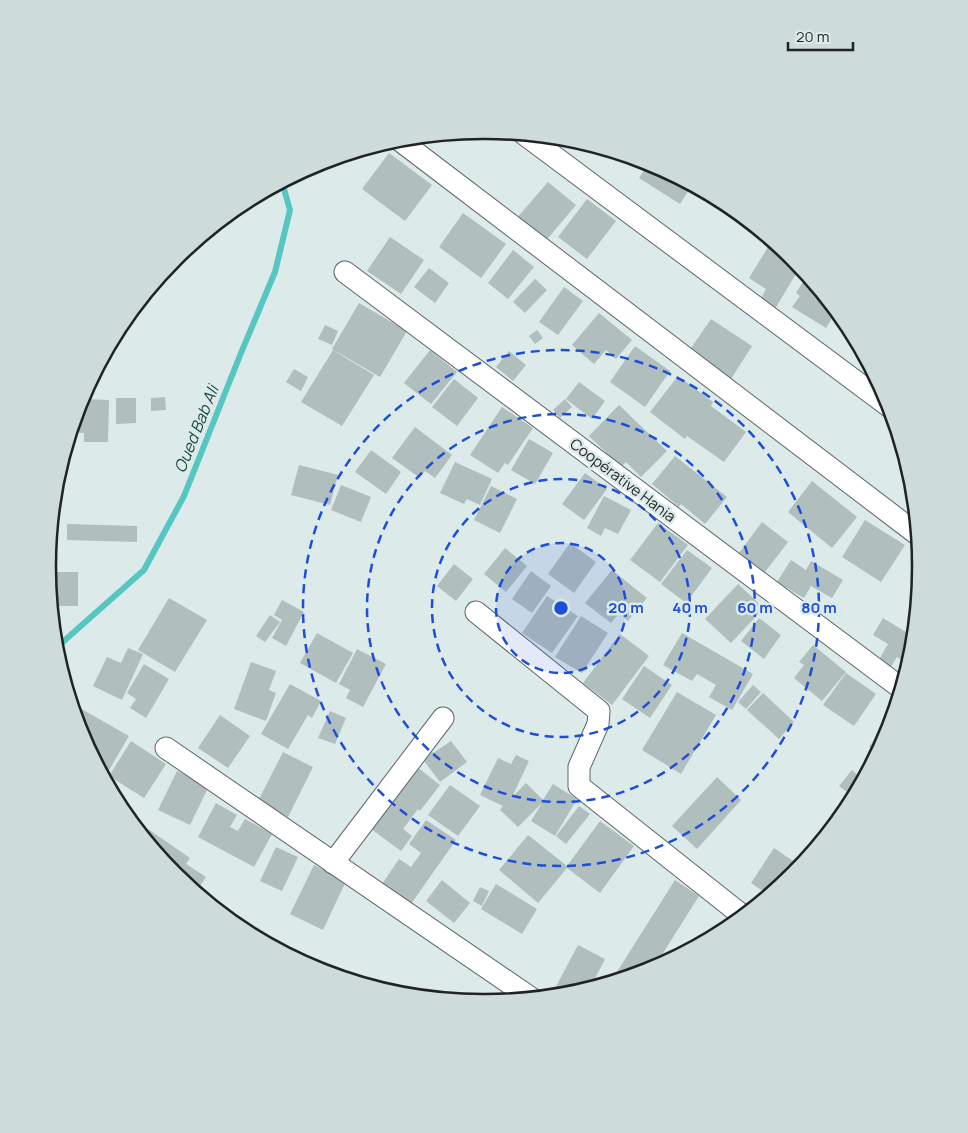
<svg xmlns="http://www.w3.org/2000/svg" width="968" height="1133" font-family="Manrope,sans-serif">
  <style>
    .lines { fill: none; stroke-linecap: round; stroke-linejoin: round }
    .stream { stroke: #57c6c0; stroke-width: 6 }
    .building { fill: #b0bebd }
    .minor-casing { stroke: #5b6766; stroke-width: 23 }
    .minor { stroke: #fff; stroke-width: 21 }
    .ring { fill: none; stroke: #1d4ed8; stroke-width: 2.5; stroke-dasharray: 9 6 }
    .labels { text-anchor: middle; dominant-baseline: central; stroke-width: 5; stroke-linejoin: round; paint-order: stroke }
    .street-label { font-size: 15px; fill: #1e2323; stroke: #dcebe9 }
    .water-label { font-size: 16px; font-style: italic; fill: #154744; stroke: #dcebe9 }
    .rim { fill: none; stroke: #1e2323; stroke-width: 2.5 }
    .centre { fill: #1d4ed8; stroke: #dcebe9; stroke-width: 2.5 }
    .ring-label { font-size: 15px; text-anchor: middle; font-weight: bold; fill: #1d4ed8; stroke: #dcebe9; stroke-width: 5; stroke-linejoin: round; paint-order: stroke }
  </style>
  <rect width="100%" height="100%" fill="#dcebe9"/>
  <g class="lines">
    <path class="stream" d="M 56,648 L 144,570 L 184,496 L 241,353 L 275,272 L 290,210 L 282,182"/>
  </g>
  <g class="building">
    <path d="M 389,153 L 432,185 L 405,221 L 362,189 Z"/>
    <path d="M 649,163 L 692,185 L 680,204 L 639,178 Z"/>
    <path d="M 548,182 L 576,205 L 544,243 L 516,219 Z"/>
    <path d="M 587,199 L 616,221 L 587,259 L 558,237 Z"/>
    <path d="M 729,205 L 748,221 L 745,226 L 724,213 Z"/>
    <path d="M 463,213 L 506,244 L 481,278 L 439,247 Z"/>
    <path d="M 390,237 L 424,260 L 401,294 L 367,271 Z"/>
    <path d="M 770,244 L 783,252 L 784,250 L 800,267 L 775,309 L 760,300 L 766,289 L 749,278 Z"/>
    <path d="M 513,250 L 534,267 L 508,299 L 488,283 Z"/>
    <path d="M 429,268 L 449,283 L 435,303 L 414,287 Z"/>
    <path d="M 807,275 L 836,311 L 826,328 L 792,307 L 800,296 L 796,293 Z"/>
    <path d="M 535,279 L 547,290 L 525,313 L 513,302 Z"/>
    <path d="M 564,287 L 583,301 L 558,335 L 539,322 Z"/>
    <path d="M 359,303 L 407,331 L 380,377 L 332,349 Z"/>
    <path d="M 599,313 L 632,340 L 616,359 L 606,350 L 594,364 L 572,345 Z"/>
    <path d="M 711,319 L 752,346 L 731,379 L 689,351 Z"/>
    <path d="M 325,325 L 338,331 L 332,345 L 318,339 Z"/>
    <path d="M 537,330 L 543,338 L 535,344 L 529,336 Z"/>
    <path d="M 635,346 L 670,371 L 645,407 L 610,382 Z"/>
    <path d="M 333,350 L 374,375 L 342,426 L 301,402 Z"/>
    <path d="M 430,350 L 457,372 L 431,404 L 404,383 Z"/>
    <path d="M 509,351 L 526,365 L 513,381 L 496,367 Z"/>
    <path d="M 294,369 L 308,377 L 301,391 L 286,382 Z"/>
    <path d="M 678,376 L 713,402 L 711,406 L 746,432 L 724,462 L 687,436 L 685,439 L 650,412 Z"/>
    <path d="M 454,379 L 478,398 L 457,426 L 432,407 Z"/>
    <path d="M 579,382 L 605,401 L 592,419 L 566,399 Z"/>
    <path d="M 165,397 L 166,410 L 151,411 L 151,398 Z"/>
    <path d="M 116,398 L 136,398 L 136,423 L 116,424 Z"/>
    <path d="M 84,399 L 109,400 L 108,442 L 84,442 L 84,433 L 72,432 L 75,418 L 83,418 Z"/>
    <path d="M 565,399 L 572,407 L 560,418 L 553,410 Z"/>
    <path d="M 619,405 L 667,451 L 641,477 L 626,462 L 621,467 L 589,436 Z"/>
    <path d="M 502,407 L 533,428 L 508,465 L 505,463 L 498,473 L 470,455 Z"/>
    <path d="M 415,427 L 452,455 L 435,478 L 425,471 L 420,478 L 392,458 Z"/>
    <path d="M 529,439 L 553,453 L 535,484 L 511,470 Z"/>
    <path d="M 371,450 L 401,472 L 386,494 L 355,472 Z"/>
    <path d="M 675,456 L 727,497 L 705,524 L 681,504 L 679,507 L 652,484 Z"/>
    <path d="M 455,462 L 492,479 L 480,505 L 467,499 L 464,504 L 440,493 Z"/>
    <path d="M 299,465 L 338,475 L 330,505 L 291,495 Z"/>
    <path d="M 585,473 L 607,489 L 584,520 L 562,504 Z"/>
    <path d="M 812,481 L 857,517 L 832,548 L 788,512 Z"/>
    <path d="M 341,485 L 371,497 L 361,522 L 331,510 Z"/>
    <path d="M 491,486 L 517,499 L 500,533 L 474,520 Z"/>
    <path d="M 604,496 L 631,510 L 618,534 L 605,528 L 601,536 L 587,528 Z"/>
    <path d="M 865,520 L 905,545 L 881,582 L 842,557 Z"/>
    <path d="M 762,522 L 788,542 L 765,572 L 739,553 Z"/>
    <path d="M 658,523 L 688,545 L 660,582 L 630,560 Z"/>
    <path d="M 67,524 L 137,526 L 137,542 L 67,540 Z"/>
    <path d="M 570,543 L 596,562 L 574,593 L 548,574 Z"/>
    <path d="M 505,548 L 527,566 L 506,592 L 484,574 Z"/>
    <path d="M 687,550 L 712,568 L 686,603 L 661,584 Z"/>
    <path d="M 791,560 L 806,570 L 811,561 L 843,580 L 832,598 L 811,586 L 804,598 L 777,582 Z"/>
    <path d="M 454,564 L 473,579 L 456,601 L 437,586 Z"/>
    <path d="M 612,570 L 647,598 L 628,621 L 619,613 L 611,623 L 585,603 Z"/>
    <path d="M 531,571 L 551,586 L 532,613 L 512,599 Z"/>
    <path d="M 48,572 L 78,572 L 78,606 L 51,606 Z"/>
    <path d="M 738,584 L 764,608 L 731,643 L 705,619 Z"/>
    <path d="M 547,596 L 578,616 L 552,653 L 522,633 Z"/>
    <path d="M 169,598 L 207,620 L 175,672 L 138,650 Z"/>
    <path d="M 282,600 L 304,612 L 286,646 L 272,638 L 282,620 L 274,615 Z"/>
    <path d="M 270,615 L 280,622 L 265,642 L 256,636 Z"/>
    <path d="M 581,616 L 608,633 L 582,673 L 555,657 Z"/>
    <path d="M 759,618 L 781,635 L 764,659 L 741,641 Z"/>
    <path d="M 883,618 L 914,637 L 912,652 L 908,664 L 897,657 L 889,670 L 877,663 L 888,644 L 873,635 Z"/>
    <path d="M 317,633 L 353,653 L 336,683 L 300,663 Z"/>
    <path d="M 682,633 L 753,674 L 732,710 L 709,697 L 716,685 L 697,674 L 692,681 L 663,665 Z"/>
    <path d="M 620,634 L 649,656 L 612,705 L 583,683 Z"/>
    <path d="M 813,645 L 846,672 L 822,701 L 794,678 L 804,665 L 799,662 Z"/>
    <path d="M 128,648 L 143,654 L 122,700 L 93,686 L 107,657 L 121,663 Z"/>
    <path d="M 357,649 L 386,664 L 363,707 L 346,698 L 350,690 L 339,684 Z"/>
    <path d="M 251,662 L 276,671 L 269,690 L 276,693 L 266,721 L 234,709 Z"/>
    <path d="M 144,664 L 169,679 L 146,718 L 130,708 L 136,699 L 127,693 Z"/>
    <path d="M 644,666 L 672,685 L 650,718 L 622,699 Z"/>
    <path d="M 846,673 L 876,694 L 854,726 L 823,705 Z"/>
    <path d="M 290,684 L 321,701 L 312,718 L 308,715 L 288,749 L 261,734 Z"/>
    <path d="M 753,685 L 761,692 L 746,709 L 738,702 Z"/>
    <path d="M 677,692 L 716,715 L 681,774 L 642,750 Z"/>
    <path d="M 763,693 L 794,722 L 779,739 L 747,710 Z"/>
    <path d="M 78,707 L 129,736 L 108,772 L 98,766 L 81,733 L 74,713 Z"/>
    <path d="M 330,711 L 346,718 L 335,744 L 318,738 Z"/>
    <path d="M 220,715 L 250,736 L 228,768 L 198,748 Z"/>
    <path d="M 879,732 L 886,736 L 877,752 L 869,747 Z"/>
    <path d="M 131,741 L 166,764 L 144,798 L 109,776 Z"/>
    <path d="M 451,741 L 467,762 L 440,782 L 419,754 L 428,747 L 433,753 Z"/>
    <path d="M 283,752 L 313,767 L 288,817 L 258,801 Z"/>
    <path d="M 516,755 L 529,761 L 512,797 L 526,783 L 543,800 L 553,784 L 577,799 L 555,836 L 531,821 L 542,803 L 518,827 L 500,810 L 503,806 L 480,795 L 498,758 L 511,764 Z"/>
    <path d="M 413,764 L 440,785 L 420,811 L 418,809 L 403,829 L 412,836 L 401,851 L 367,826 Z"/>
    <path d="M 852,770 L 861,778 L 848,793 L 839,786 Z"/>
    <path d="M 177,771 L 209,786 L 190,825 L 158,810 Z"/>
    <path d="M 717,777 L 741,800 L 697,849 L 672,826 Z"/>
    <path d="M 450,785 L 480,806 L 458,836 L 428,815 Z"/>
    <path d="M 216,803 L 237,815 L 230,827 L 238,831 L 245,819 L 272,834 L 254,867 L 198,837 Z"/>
    <path d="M 579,806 L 590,814 L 566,844 L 556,836 Z"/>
    <path d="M 426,820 L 456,840 L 411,904 L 382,884 L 399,859 L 411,867 L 421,853 L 409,844 Z"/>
    <path d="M 600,821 L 634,846 L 600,893 L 567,868 L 538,903 L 499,870 L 528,835 L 567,866 Z"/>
    <path d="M 148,829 L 190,858 L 186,864 L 206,877 L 196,892 L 175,875 L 143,836 Z"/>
    <path d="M 276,847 L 298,857 L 282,891 L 260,881 Z"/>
    <path d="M 774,848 L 799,865 L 791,876 L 769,895 L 751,883 Z"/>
    <path d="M 314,865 L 346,881 L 323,930 L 290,914 Z"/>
    <path d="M 442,880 L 470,903 L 454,923 L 426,901 Z"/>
    <path d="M 675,880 L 699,896 L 653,969 L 621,979 L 615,975 Z"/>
    <path d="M 496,884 L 537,909 L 522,934 L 481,909 Z"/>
    <path d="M 480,887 L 489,891 L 482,906 L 473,901 Z"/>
    <path d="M 578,945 L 605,959 L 590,988 L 569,995 L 551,996 Z"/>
  </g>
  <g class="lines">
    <g class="minor-casing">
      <g id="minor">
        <path d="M 524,134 L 890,407"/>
        <path d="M 398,139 L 917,534"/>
        <path d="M 345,272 L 901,688"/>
        <path d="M 476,612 L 599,711 L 598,724 L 579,767 L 579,786 L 743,916"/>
        <path d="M 166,748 L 531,998"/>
        <path d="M 333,863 L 443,718"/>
      </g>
    </g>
    <use href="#minor" class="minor"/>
  </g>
  <circle cx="561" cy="608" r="65" fill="#1d4ed8" fill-opacity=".12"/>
  <g class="ring">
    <circle cx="561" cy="608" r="65"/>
    <circle cx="561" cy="608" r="129"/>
    <circle cx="561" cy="608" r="194"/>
    <circle cx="561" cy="608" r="258"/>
  </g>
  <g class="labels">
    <g class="street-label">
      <text transform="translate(623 480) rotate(37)">Coopérative Hania</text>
    </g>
    <g class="water-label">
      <text transform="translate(196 429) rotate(-68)">Oued Bab Ali</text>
    </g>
  </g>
  <path d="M0 0H968V1133H0ZM483 139H485A427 427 0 0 1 912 566V567A427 427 0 0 1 485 994H483A427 427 0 0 1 56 567V566A427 427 0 0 1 483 139Z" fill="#cddbd9" fill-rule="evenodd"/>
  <path class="rim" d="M483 139H485A427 427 0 0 1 912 566V567A427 427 0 0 1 485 994H483A427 427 0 0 1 56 567V566A427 427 0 0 1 483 139Z"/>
  <circle cx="561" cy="608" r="8" class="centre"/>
  <g class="ring-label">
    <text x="626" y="613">20 m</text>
    <text x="690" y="613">40 m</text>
    <text x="755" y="613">60 m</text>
    <text x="819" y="613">80 m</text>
  </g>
  <path d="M788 42v8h65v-8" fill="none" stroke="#1e2323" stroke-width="2.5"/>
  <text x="796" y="42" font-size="15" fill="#1e2323" stroke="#dcebe9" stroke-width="4" paint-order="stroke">20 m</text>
</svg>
